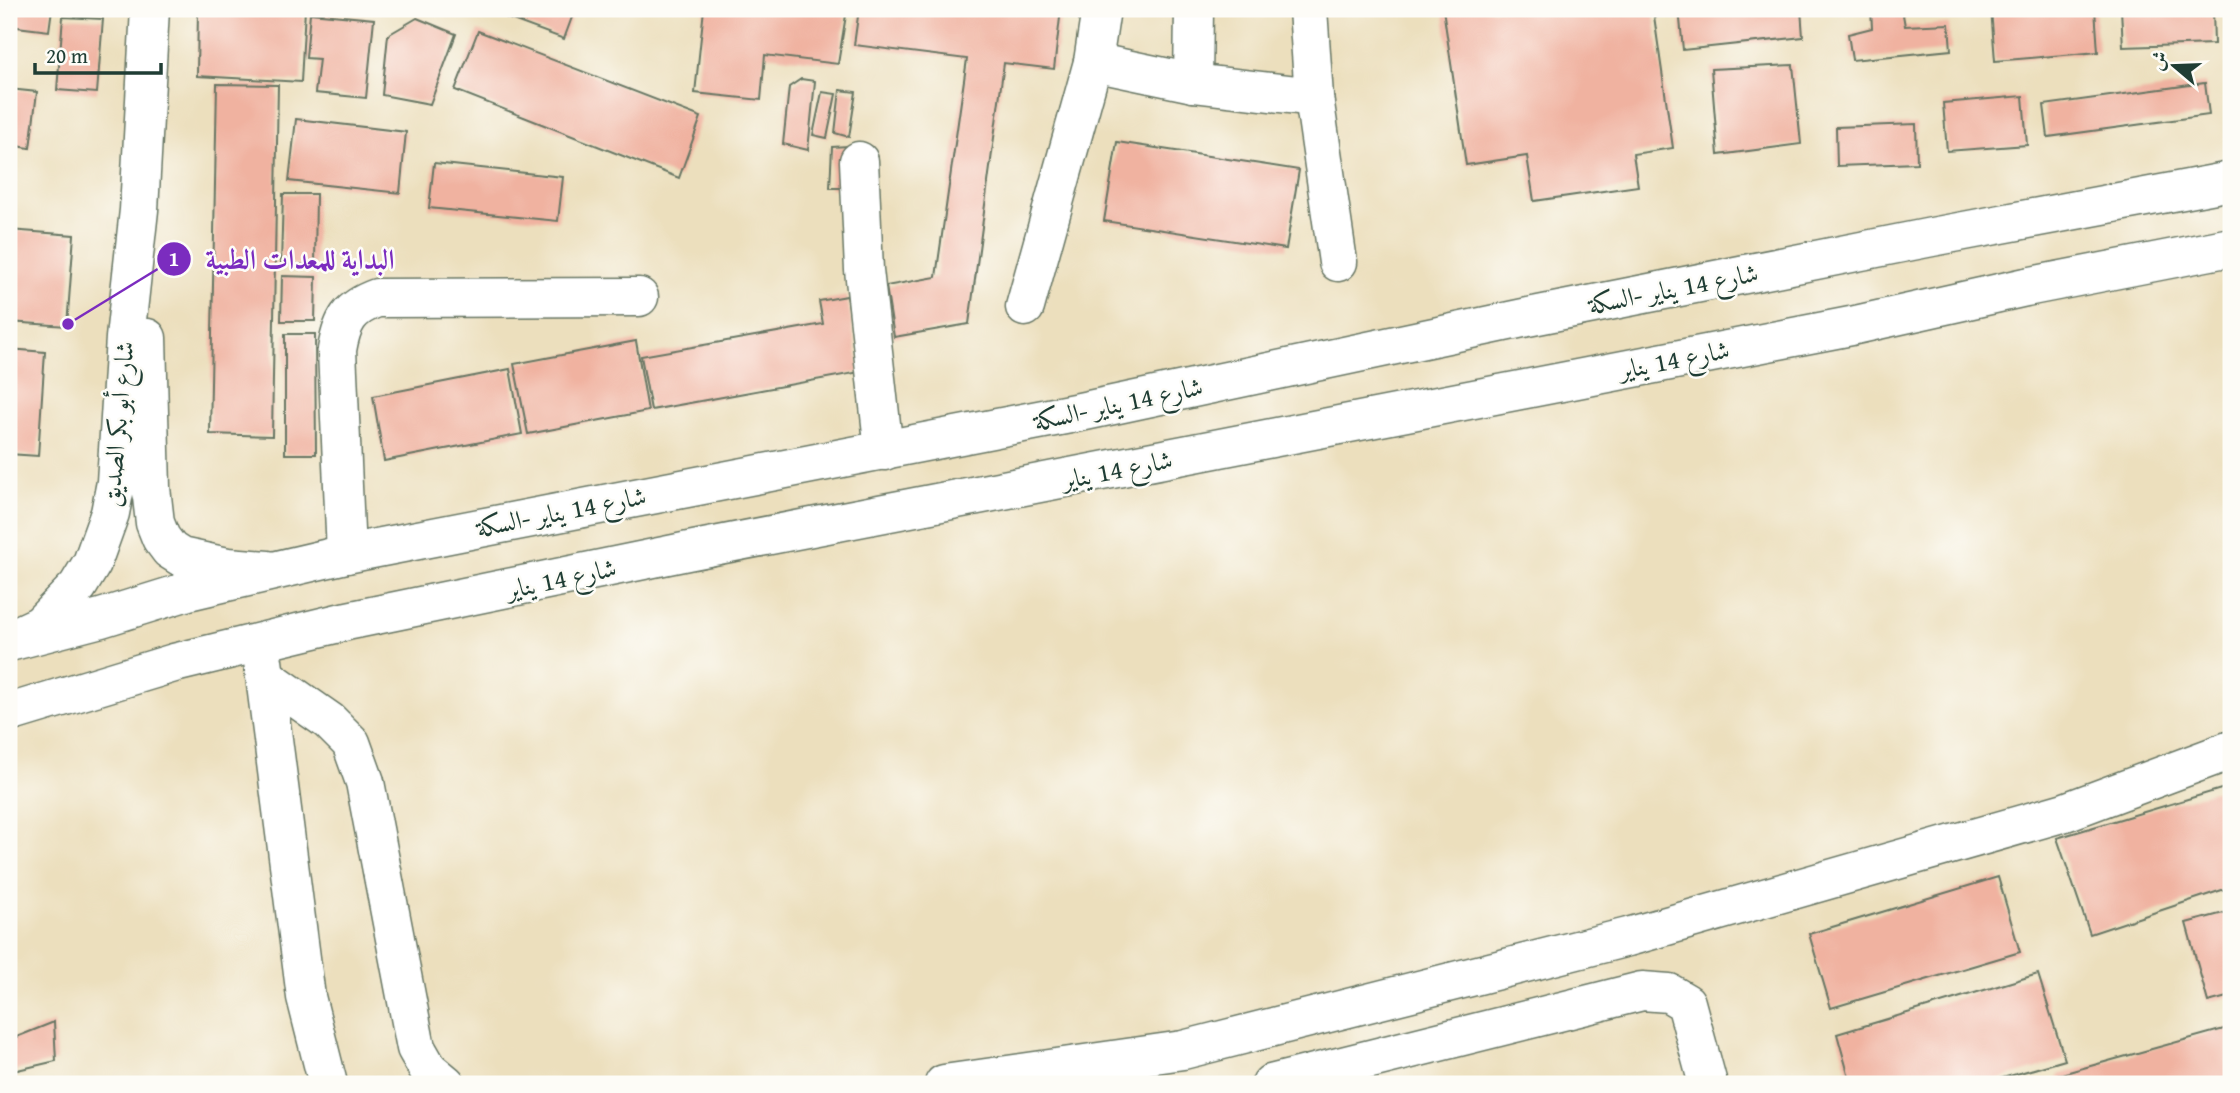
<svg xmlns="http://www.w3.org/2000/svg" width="2240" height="1093" font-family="'Gentium Book Plus',Amiri,serif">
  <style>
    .building { fill: #f0b2a0 }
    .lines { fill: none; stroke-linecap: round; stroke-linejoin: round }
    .minor-casing { stroke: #677664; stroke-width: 41 }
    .highway-casing { stroke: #677664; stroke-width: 41 }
    .minor { stroke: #fff; stroke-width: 38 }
    .highway { stroke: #fff; stroke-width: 38 }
    .labels { text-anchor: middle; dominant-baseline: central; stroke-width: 5; stroke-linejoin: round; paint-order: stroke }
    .street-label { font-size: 26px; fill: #1f3d34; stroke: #fdfcf7 }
    .leader { fill: none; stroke: #7b2cbf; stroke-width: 2.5 }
    .callout-dot { fill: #7b2cbf; stroke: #fdfcf7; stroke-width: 2.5 }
    .mark-label { font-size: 21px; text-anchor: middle; font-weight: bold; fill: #fff }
    .callout-label { font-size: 28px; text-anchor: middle; font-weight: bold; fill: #7b2cbf; stroke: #fdfcf7; stroke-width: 5; stroke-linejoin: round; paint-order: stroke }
  </style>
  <rect width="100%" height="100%" fill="#fdfcf7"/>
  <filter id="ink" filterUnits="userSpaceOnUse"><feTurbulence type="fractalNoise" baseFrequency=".0143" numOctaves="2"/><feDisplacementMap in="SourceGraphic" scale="14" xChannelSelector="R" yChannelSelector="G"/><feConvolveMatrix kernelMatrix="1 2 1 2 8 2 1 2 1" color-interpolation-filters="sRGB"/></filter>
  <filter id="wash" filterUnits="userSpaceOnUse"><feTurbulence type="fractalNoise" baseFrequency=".00686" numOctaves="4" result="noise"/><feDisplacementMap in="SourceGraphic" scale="28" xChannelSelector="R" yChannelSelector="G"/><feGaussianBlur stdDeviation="1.57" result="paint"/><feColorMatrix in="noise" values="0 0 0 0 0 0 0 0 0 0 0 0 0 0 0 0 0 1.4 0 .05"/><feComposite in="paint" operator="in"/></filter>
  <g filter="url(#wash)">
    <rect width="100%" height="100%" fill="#ecdfbd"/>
    <g id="blocks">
      <g class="building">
        <path d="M 9,9 L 52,9 L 49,31 L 9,26 Z"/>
        <path d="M 198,9 L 305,9 L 301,82 L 197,76 Z"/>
        <path d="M 510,9 L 575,9 L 564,39 L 507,18 Z"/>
        <path d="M 704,9 L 847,9 L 838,64 L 765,55 L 761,100 L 695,93 Z"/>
        <path d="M 859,9 L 1061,9 L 1054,69 L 1004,63 L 969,324 L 894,337 L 886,286 L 936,277 L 967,59 L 854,45 Z"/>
        <path d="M 1443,9 L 1653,9 L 1673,148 L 1633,154 L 1638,186 L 1534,201 L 1527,156 L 1466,165 Z"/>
        <path d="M 1679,9 L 1801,9 L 1803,37 L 1683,50 Z"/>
        <path d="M 1871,9 L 1902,9 L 1905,26 L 1949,24 L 1951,50 L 1852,60 L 1848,34 L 1872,28 Z"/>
        <path d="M 1991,9 L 2095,9 L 2098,52 L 1995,61 Z"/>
        <path d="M 2121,9 L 2213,9 L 2214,44 L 2123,47 Z"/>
        <path d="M 2225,9 L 2231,9 L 2231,32 L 2227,33 Z"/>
        <path d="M 310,13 L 374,19 L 366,98 L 315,93 L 319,59 L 306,58 Z"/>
        <path d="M 63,17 L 103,19 L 97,93 L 57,90 Z"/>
        <path d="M 417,18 L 456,34 L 430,104 L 382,95 L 388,35 Z"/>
        <path d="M 478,31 L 701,117 L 679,178 L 455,90 Z"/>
        <path d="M 1793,65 L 1801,144 L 1718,155 L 1711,69 Z"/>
        <path d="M 801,79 L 815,81 L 808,150 L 783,144 L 789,87 Z"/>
        <path d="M 2205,83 L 2209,115 L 2048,137 L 2044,105 Z"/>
        <path d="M 217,84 L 278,85 L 272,436 L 210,434 Z"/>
        <path d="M 9,89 L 37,92 L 30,148 L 9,145 Z"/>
        <path d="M 840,90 L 856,92 L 849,137 L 835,133 Z"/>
        <path d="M 822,92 L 836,94 L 827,138 L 813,135 Z"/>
        <path d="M 2023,96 L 2027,145 L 1947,151 L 1943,103 Z"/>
        <path d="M 296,119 L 406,132 L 400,193 L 289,181 Z"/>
        <path d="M 1916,124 L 1917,163 L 1837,166 L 1836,127 Z"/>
        <path d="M 1117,142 L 1299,170 L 1286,249 L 1104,221 Z"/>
        <path d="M 848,146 L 849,188 L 830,188 L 832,147 Z"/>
        <path d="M 434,163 L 563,177 L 558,221 L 429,208 Z"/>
        <path d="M 283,194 L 316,194 L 315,265 L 281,264 Z"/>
        <path d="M 9,230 L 74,235 L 67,326 L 9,322 Z"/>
        <path d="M 282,276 L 316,277 L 315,321 L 281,321 Z"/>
        <path d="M 847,296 L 860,372 L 651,410 L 641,356 L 823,324 L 819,301 Z"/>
        <path d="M 285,334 L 315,334 L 316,454 L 285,454 Z"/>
        <path d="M 636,341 L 648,411 L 528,434 L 514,364 Z"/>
        <path d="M 9,349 L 45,352 L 38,456 L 9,454 Z"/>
        <path d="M 510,369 L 522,434 L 384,461 L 373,396 Z"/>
        <path d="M 2231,786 L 2231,887 L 2090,934 L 2057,838 Z"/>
        <path d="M 1998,877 L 2020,952 L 1831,1008 L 1809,934 Z"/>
        <path d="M 2231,911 L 2231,996 L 2208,1002 L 2186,923 Z"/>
        <path d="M 2038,974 L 2065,1060 L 1982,1084 L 1851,1084 L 1837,1034 Z"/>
        <path d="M 54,1022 L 56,1061 L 9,1072 L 9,1040 Z"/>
        <path d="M 2231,1027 L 2231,1084 L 2061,1084 L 2058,1075 Z"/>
      </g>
    </g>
  </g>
  <g filter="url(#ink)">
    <use href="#blocks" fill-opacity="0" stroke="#677664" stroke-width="2"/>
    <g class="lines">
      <g class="minor-casing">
        <g id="minor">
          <path d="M 1101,9 L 1093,62 L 1193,83 L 1314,97 L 1308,9"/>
          <path d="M 1193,83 L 1194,9"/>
          <path d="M 1314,97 L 1338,262"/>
          <path d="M 859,161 L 864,270 L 884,451"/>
          <path d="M 1025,307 L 1093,62"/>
          <path d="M 147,338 L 151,488 L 155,523 L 161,538 L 170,550 L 181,557 L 228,567 L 268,570"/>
          <path d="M 346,554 L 337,350 C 342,321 349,308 377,298 L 639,297"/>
          <path d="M 10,639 L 40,625 L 78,586 L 92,563 L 110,513 L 116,482 L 125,338 L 139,210 L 150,9"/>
          <path d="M 263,661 L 306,997 L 328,1084"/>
          <path d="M 266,677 L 329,721 L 351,743 L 365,782 L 416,1048 L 428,1069 L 446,1084"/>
          <path d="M 944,1084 L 1183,1050 L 1628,937 L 2065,812 L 2231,750"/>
          <path d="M 1271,1084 L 1642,991 L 1669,993 L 1686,1003 L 1708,1084"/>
        </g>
      </g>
      <g class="highway-casing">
        <g id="highway">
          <path d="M 9,642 L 101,618 L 188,591 L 346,554 L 1080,412 L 1528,317 L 1932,237 L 2231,181"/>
          <path d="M 9,713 L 174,663 L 347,621 L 688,551 L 1851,326 L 2026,287 L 2231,247"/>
        </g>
      </g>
      <use href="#minor" class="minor"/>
      <use href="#highway" class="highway"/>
    </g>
  </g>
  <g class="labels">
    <g class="street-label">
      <text transform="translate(1673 288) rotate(-11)">شارع 14 يناير -السكة</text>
      <text transform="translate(1674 359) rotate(-11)">شارع 14 يناير</text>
      <text transform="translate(1118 403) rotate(-12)">شارع 14 يناير -السكة</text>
      <text transform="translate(117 424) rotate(-85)">شارع أبو بكر الصديق</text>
      <text transform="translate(1117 469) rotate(-11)">شارع 14 يناير</text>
      <text transform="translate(561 511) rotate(-11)">شارع 14 يناير -السكة</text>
      <text transform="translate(561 578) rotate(-12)">شارع 14 يناير</text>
    </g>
  </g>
  <path class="leader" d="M68 324L174 259"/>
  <g class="callout-dot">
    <circle cx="68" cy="324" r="7"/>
    <circle cx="174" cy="259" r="18"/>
  </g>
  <g class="mark-label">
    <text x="174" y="266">1</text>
  </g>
  <g class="callout-label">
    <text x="300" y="269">البداية للمعدات الطبية</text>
  </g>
  <rect width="2240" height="1093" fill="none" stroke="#fdfcf7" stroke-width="35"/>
  <g transform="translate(2174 66) rotate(289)" stroke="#fdfcf7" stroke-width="5" paint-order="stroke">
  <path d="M0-5L12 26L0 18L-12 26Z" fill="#1f3d34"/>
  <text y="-10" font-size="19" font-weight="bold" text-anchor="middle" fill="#1f3d34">ش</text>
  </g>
  <path d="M35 63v10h126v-10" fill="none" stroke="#1f3d34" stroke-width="3.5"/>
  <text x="46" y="63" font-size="21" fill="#1f3d34" stroke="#fdfcf7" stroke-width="5" paint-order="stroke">20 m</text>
</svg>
